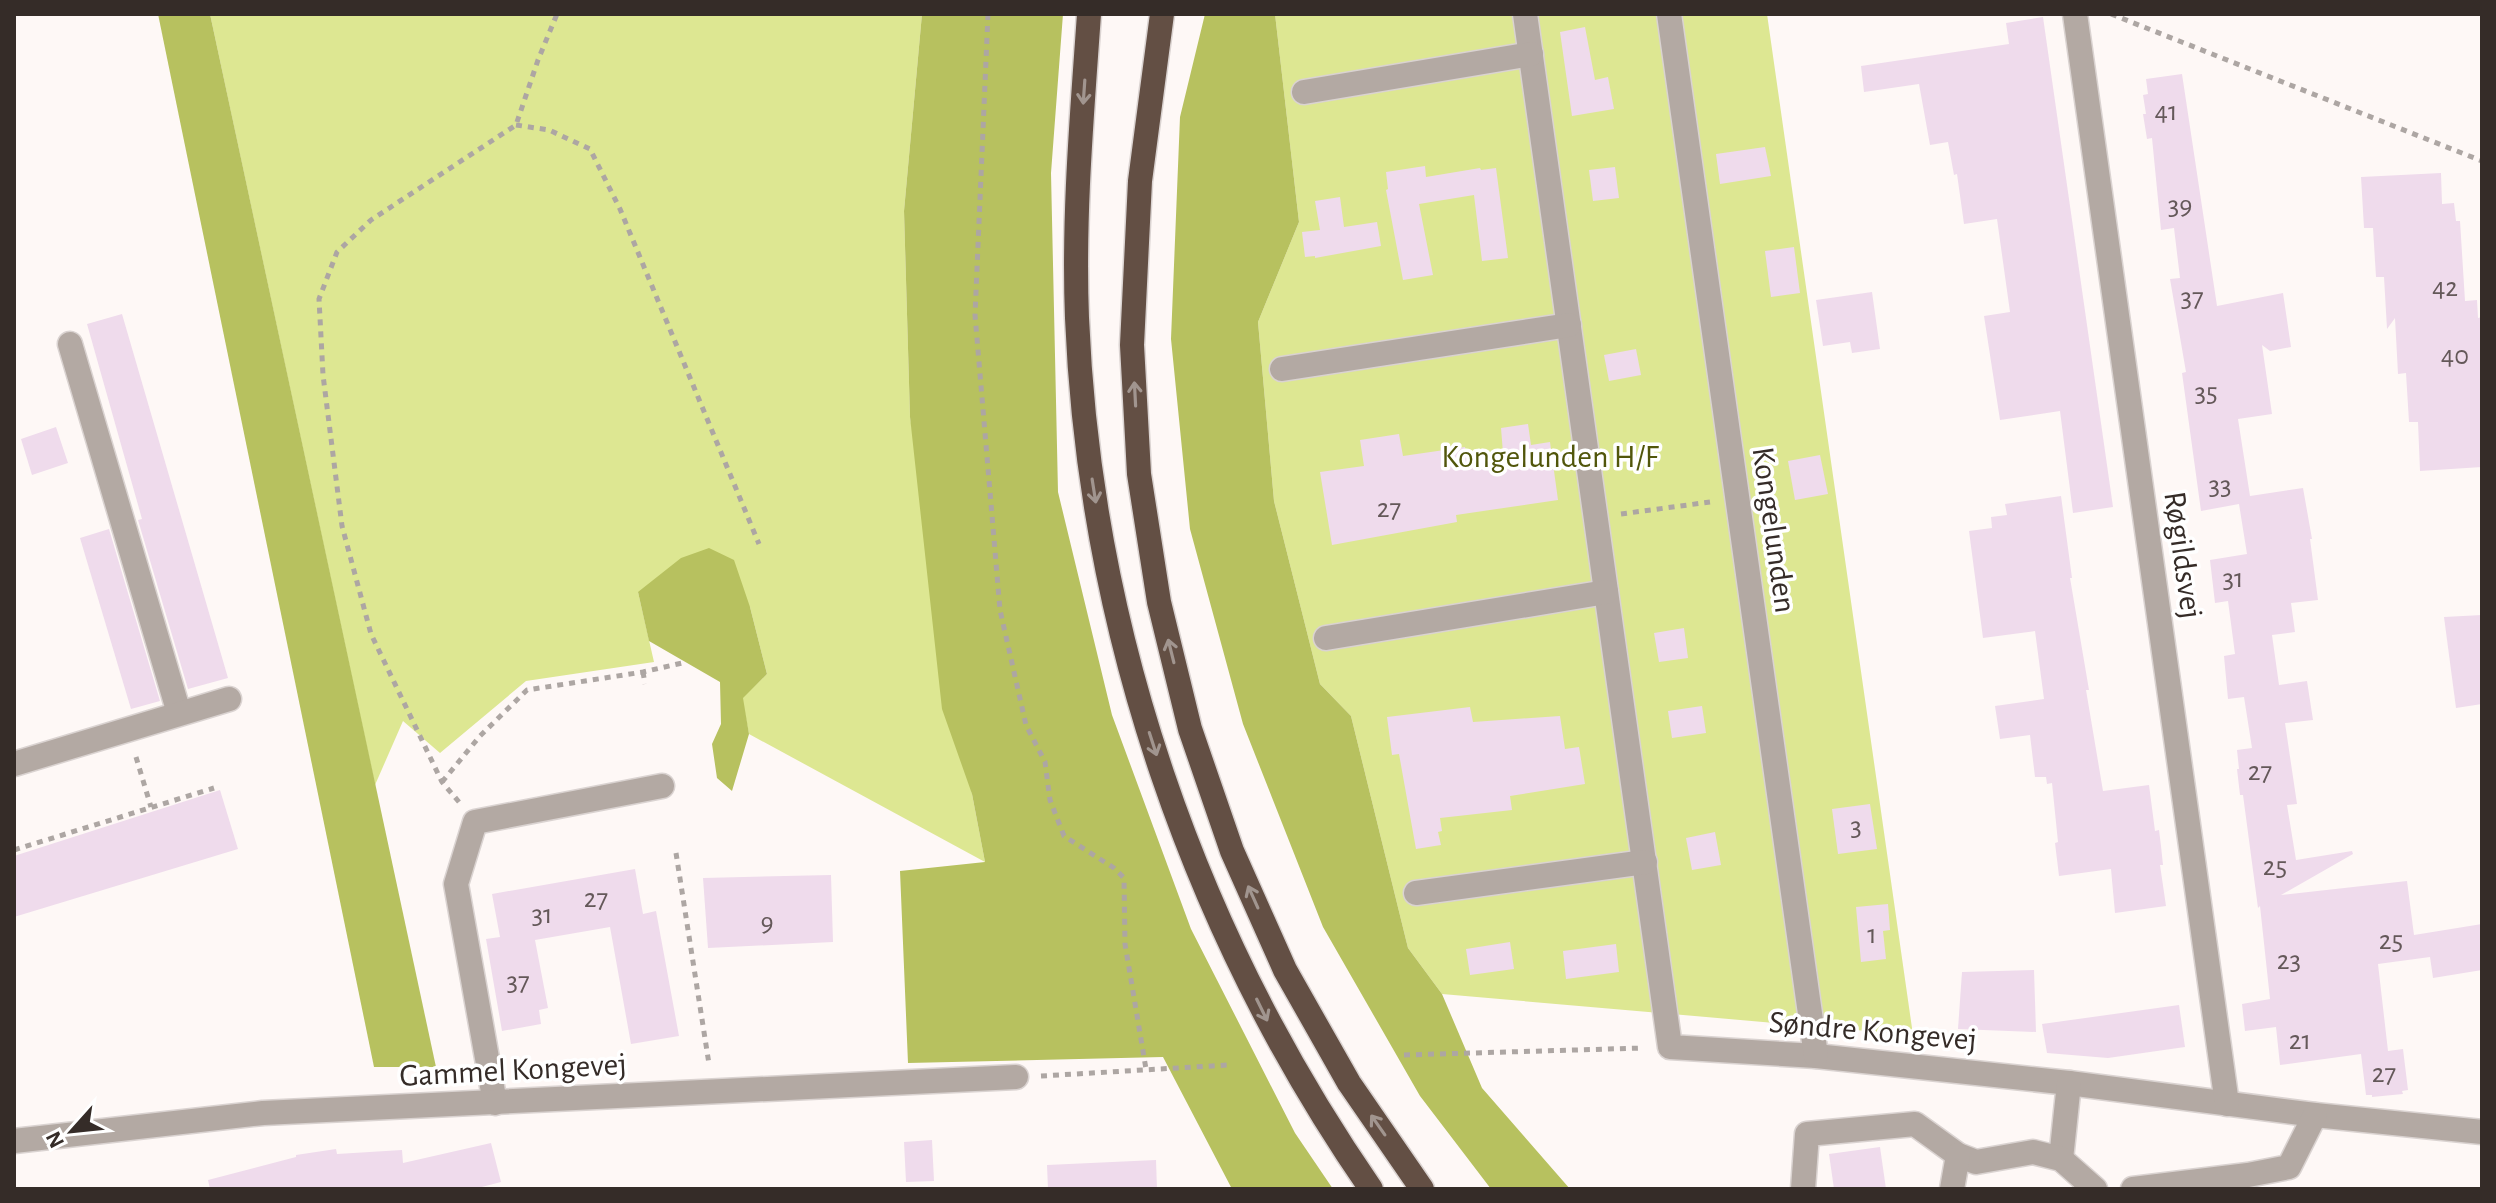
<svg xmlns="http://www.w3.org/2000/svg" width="2496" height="1203" font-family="'Alegreya Sans',sans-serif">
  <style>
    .green { fill: #dde792 }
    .forest { fill: #b7c15f }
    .building { fill: #efdbec }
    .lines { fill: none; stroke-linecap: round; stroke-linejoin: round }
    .minor-casing { stroke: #dad3d1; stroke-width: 27 }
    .highway-casing { stroke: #dad3d1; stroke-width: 27 }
    .path { stroke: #ada6a3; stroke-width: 5; stroke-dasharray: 6 6; stroke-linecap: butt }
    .minor { stroke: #b3a9a3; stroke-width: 24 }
    .highway { stroke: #634f44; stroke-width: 24 }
    .oneway { stroke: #a1958f }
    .labels { text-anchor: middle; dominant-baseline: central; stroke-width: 7; stroke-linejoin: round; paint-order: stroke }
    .number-label { font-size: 28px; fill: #645859 }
    .park-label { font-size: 32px; fill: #51560b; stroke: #fff }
    .street-label { font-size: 32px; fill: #352c28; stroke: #fff }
  </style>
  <rect width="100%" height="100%" fill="#fef8f6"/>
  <g class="green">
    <path d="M 210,14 L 922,14 L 904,211 L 910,417 L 972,794 L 985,862 L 749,734 L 742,698 L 767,674 L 750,607 L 638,592 L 654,662 L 526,681 L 440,753 L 403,721 L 375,785 Z"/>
    <path d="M 1275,14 L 1767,14 L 1913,1035 L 1442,994 L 1408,948 L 1351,716 L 1320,684 L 1274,501 L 1258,322 L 1299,222 Z"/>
  </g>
  <g class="forest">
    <path d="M 158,14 L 210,14 L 436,1067 L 374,1067 Z"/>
    <path d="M 922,14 L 1063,14 L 1051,173 L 1058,492 L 1112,715 L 1191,929 L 1295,1133 L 1333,1189 L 1232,1189 L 1163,1057 L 908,1063 L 900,871 L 985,862 L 972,794 L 942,709 L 910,417 L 904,211 Z"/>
    <path d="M 1205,14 L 1275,14 L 1299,222 L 1258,322 L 1274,501 L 1320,684 L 1351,716 L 1408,948 L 1442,994 L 1482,1088 L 1570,1189 L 1491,1189 L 1420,1096 L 1323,927 L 1243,724 L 1190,529 L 1171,339 L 1180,117 Z"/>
    <path d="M 709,548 L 734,560 L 750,607 L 767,674 L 743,698 L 749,734 L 732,791 L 717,778 L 712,744 L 721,724 L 720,682 L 649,641 L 638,592 L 681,558 Z"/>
  </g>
  <g class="building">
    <path d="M 2043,17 L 2113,507 L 2073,513 L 2060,411 L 2000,420 L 1984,316 L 2010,312 L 1997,219 L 1964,224 L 1957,174 L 1954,175 L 1948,142 L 1930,145 L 1919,84 L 1864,92 L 1861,66 L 2009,44 L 2006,23 Z"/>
    <path d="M 1585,27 L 1595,80 L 1608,77 L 1614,109 L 1572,116 L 1560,32 Z"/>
    <path d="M 2182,74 L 2217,306 L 2283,293 L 2291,347 L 2270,351 L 2262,345 L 2272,414 L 2238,419 L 2250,496 L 2303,488 L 2312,539 L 2310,539 L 2318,600 L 2291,603 L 2295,632 L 2272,635 L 2279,685 L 2307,681 L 2313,720 L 2285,723 L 2297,804 L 2287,805 L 2296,860 L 2352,851 L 2353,854 L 2281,895 L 2407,881 L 2414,935 L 2482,924 L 2482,970 L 2433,978 L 2430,957 L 2378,964 L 2388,1051 L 2403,1049 L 2408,1090 L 2402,1091 L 2403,1094 L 2372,1097 L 2372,1095 L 2366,1095 L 2361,1054 L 2280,1065 L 2276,1027 L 2245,1031 L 2242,1004 L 2270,999 L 2260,906 L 2258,908 L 2243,795 L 2240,795 L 2237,769 L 2239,769 L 2237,750 L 2252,748 L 2244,697 L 2228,699 L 2224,656 L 2235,654 L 2228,601 L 2215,603 L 2210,560 L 2247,554 L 2239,504 L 2201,511 L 2182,373 L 2186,372 L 2170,279 L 2180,278 L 2174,228 L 2161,230 L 2152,138 L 2147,139 L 2143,114 L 2146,114 L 2143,95 L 2148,94 L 2146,79 Z"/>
    <path d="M 1765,147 L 1771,176 L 1720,184 L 1716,154 Z"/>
    <path d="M 1425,166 L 1426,177 L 1480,168 L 1481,170 L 1496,168 L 1508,258 L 1482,261 L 1474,195 L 1419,204 L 1433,275 L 1403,280 L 1386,190 L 1388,189 L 1386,172 Z"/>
    <path d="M 1615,167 L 1619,198 L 1593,201 L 1589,170 Z"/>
    <path d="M 2441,173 L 2442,204 L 2454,203 L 2456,221 L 2460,221 L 2465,301 L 2477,300 L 2478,318 L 2482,317 L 2482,467 L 2420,471 L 2418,422 L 2409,422 L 2406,373 L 2398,374 L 2395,318 L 2387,329 L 2384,277 L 2376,277 L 2373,228 L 2364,228 L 2361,177 Z"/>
    <path d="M 1340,197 L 1344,227 L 1377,222 L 1381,246 L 1315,258 L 1315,256 L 1305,257 L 1302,232 L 1320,230 L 1315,201 Z"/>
    <path d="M 1794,247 L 1800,293 L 1771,297 L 1765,251 Z"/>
    <path d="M 1872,292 L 1880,349 L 1852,353 L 1850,342 L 1823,346 L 1816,300 Z"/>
    <path d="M 122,314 L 228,678 L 188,689 L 138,520 L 142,519 L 87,324 Z"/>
    <path d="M 1636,349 L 1641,375 L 1609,381 L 1604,355 Z"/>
    <path d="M 1528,424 L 1531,445 L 1550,442 L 1558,500 L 1456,515 L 1457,522 L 1332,545 L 1320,472 L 1364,466 L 1360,440 L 1399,434 L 1403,456 L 1465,447 L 1467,459 L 1503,453 L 1501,428 Z"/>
    <path d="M 56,427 L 68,463 L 32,475 L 21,439 Z"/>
    <path d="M 1820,455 L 1828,494 L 1795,500 L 1788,461 Z"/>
    <path d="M 2061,496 L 2072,578 L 2070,578 L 2089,690 L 2086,690 L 2103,791 L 2149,785 L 2155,831 L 2159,830 L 2161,846 L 2163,865 L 2160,865 L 2166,906 L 2115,913 L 2111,869 L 2059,876 L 2055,843 L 2058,842 L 2052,783 L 2047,784 L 2046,777 L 2035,777 L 2030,735 L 2000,739 L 1995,706 L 2044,699 L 2035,631 L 1983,638 L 1969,531 L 1992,528 L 1991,517 L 2007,515 L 2005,504 Z"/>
    <path d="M 109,529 L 160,701 L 131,709 L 80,538 Z"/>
    <path d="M 2482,615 L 2482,704 L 2456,708 L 2444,617 Z"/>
    <path d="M 1684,628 L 1688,658 L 1659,662 L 1654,633 Z"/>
    <path d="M 1702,706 L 1706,733 L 1672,738 L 1668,711 Z"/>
    <path d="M 1470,707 L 1473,722 L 1560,716 L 1565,749 L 1579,747 L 1585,784 L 1510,796 L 1512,810 L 1440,818 L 1442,831 L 1438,832 L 1441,845 L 1416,849 L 1399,754 L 1392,755 L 1387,717 Z"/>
    <path d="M 220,790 L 238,849 L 14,917 L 14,856 Z"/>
    <path d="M 1870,804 L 1877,849 L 1838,854 L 1832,809 Z"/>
    <path d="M 1715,832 L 1721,865 L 1692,870 L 1686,838 Z"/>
    <path d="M 635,869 L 643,914 L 656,911 L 679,1036 L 631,1044 L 610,927 L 535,940 L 548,1008 L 539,1010 L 541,1024 L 502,1031 L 486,939 L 500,937 L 492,894 Z"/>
    <path d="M 831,875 L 833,942 L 708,948 L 703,878 Z"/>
    <path d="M 1888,904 L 1890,930 L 1883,931 L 1886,959 L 1861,962 L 1856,907 Z"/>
    <path d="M 1510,942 L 1514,969 L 1470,975 L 1466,949 Z"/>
    <path d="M 1616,944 L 1619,972 L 1566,979 L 1563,951 Z"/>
    <path d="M 2034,970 L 2036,1032 L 1958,1029 L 1962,972 Z"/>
    <path d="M 2179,1005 L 2185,1047 L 2108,1058 L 2047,1053 L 2042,1024 Z"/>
    <path d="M 932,1140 L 934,1181 L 906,1182 L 904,1142 Z"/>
    <path d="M 491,1143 L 501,1182 L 474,1189 L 210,1189 L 208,1180 L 296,1157 L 296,1155 L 336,1149 L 337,1154 L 402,1150 L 403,1163 Z"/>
    <path d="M 1880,1147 L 1886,1189 L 1834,1189 L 1829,1154 Z"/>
    <path d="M 1156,1160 L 1157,1189 L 1048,1189 L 1047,1165 Z"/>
  </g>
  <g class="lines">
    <g class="minor-casing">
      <g id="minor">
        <path d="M 1525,14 L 1670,1047 L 1816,1056 L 2069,1083 L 2315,1115 L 2482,1132"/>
        <path d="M 1669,14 L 1816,1056"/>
        <path d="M 2075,14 L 2227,1104"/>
        <path d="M 1304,92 L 1531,54"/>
        <path d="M 70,344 L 179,713"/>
        <path d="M 1282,369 L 1569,325"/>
        <path d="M 1326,638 L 1606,592"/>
        <path d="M 14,764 L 229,699"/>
        <path d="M 1416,893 L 1645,862"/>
        <path d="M 495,1103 L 456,884 L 475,822 L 662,786"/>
        <path d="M 14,1141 L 263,1113 L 1016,1077"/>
        <path d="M 2061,1159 L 2069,1083"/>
        <path d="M 1803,1189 L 1807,1134 L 1915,1124 L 1958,1155 L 1976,1162 L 2033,1152 L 2061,1159 L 2095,1189"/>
        <path d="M 1952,1189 L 1958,1155"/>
        <path d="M 2133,1189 L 2248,1175 L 2289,1167 L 2315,1115"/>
      </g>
    </g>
    <g class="highway-casing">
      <g id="highway">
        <path d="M 1089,14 C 1082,115 1073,216 1077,318 C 1090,630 1194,933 1371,1189"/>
        <path d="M 1162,14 L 1140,181 L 1132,345 L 1139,474 L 1159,602 L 1190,729 L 1232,851 L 1285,970 L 1349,1083 L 1422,1189"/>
      </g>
    </g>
    <g class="path">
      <path d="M 988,14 L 975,315 L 1000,610 L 1026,725 L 1045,762 L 1050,800 L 1064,836 L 1114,868 L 1124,878 L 1125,944 L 1146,1069"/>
      <path d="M 2111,14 L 2482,161"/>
      <path d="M 516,125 L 549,130 L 590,149 L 620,209 L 759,544"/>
      <path d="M 1621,514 L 1710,502"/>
      <path d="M 643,672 L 645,684"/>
      <path d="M 136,757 L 151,807"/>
      <path d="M 442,782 L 480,736 L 527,690 L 643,672 L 682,663"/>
      <path d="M 459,802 L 442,782 L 371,634 L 342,526 L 323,375 L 319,299 L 337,252 L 371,220 L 516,125 L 538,60 L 557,14"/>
      <path d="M 14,850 L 214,788"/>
      <path d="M 676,853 L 709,1064"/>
      <path d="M 1404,1055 L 1643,1048"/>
      <path d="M 1041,1076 L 1228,1065"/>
    </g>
    <use href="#minor" class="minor"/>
    <use href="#highway" class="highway"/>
  </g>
  <defs><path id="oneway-shaft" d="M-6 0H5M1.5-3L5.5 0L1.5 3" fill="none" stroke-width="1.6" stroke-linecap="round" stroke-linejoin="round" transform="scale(2)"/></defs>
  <g class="oneway">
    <use href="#oneway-shaft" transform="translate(1084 92) rotate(94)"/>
    <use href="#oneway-shaft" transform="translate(1135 394) rotate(-93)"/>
    <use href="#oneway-shaft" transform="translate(1094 491) rotate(81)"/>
    <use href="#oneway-shaft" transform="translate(1171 651) rotate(-104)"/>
    <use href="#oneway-shaft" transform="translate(1153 744) rotate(72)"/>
    <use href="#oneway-shaft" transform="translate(1253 897) rotate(-114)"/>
    <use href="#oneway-shaft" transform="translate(1262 1010) rotate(64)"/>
    <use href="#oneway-shaft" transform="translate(1378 1125) rotate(-125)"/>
  </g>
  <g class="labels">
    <g class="number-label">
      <text x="2166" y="112">41</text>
      <text x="2180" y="206">39</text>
      <text x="2445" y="288">42</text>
      <text x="2192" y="298">37</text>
      <text x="2455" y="356">40</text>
      <text x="2206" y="393">35</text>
      <text x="2220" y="486">33</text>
      <text x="1389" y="509">27</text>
      <text x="2233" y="579">31</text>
      <text x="2260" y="772">27</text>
      <text x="1856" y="827">3</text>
      <text x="2275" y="867">25</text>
      <text x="596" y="899">27</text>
      <text x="542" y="915">31</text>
      <text x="767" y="923">9</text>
      <text x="1872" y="935">1</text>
      <text x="2391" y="941">25</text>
      <text x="2289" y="961">23</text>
      <text x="518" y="982">37</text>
      <text x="2300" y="1041">21</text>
      <text x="2384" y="1074">27</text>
    </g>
    <g class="park-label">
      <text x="1550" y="457">Kongelunden H/F</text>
    </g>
    <g class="street-label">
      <text transform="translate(1774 530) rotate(82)">Kongelunden</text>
      <text transform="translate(2183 555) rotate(82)">Røgildsvej</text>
      <text transform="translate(1873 1031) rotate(5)">Søndre Kongevej</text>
      <text transform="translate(513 1070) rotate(-3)">Gammel Kongevej</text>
    </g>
  </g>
  <rect width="2496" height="1203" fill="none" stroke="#352c28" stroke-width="32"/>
  <g transform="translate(72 1131) rotate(243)" stroke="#ffffff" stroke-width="6" paint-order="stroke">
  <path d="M0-6L14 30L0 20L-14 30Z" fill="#352c28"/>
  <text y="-12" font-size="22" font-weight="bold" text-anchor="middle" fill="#352c28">N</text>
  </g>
</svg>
